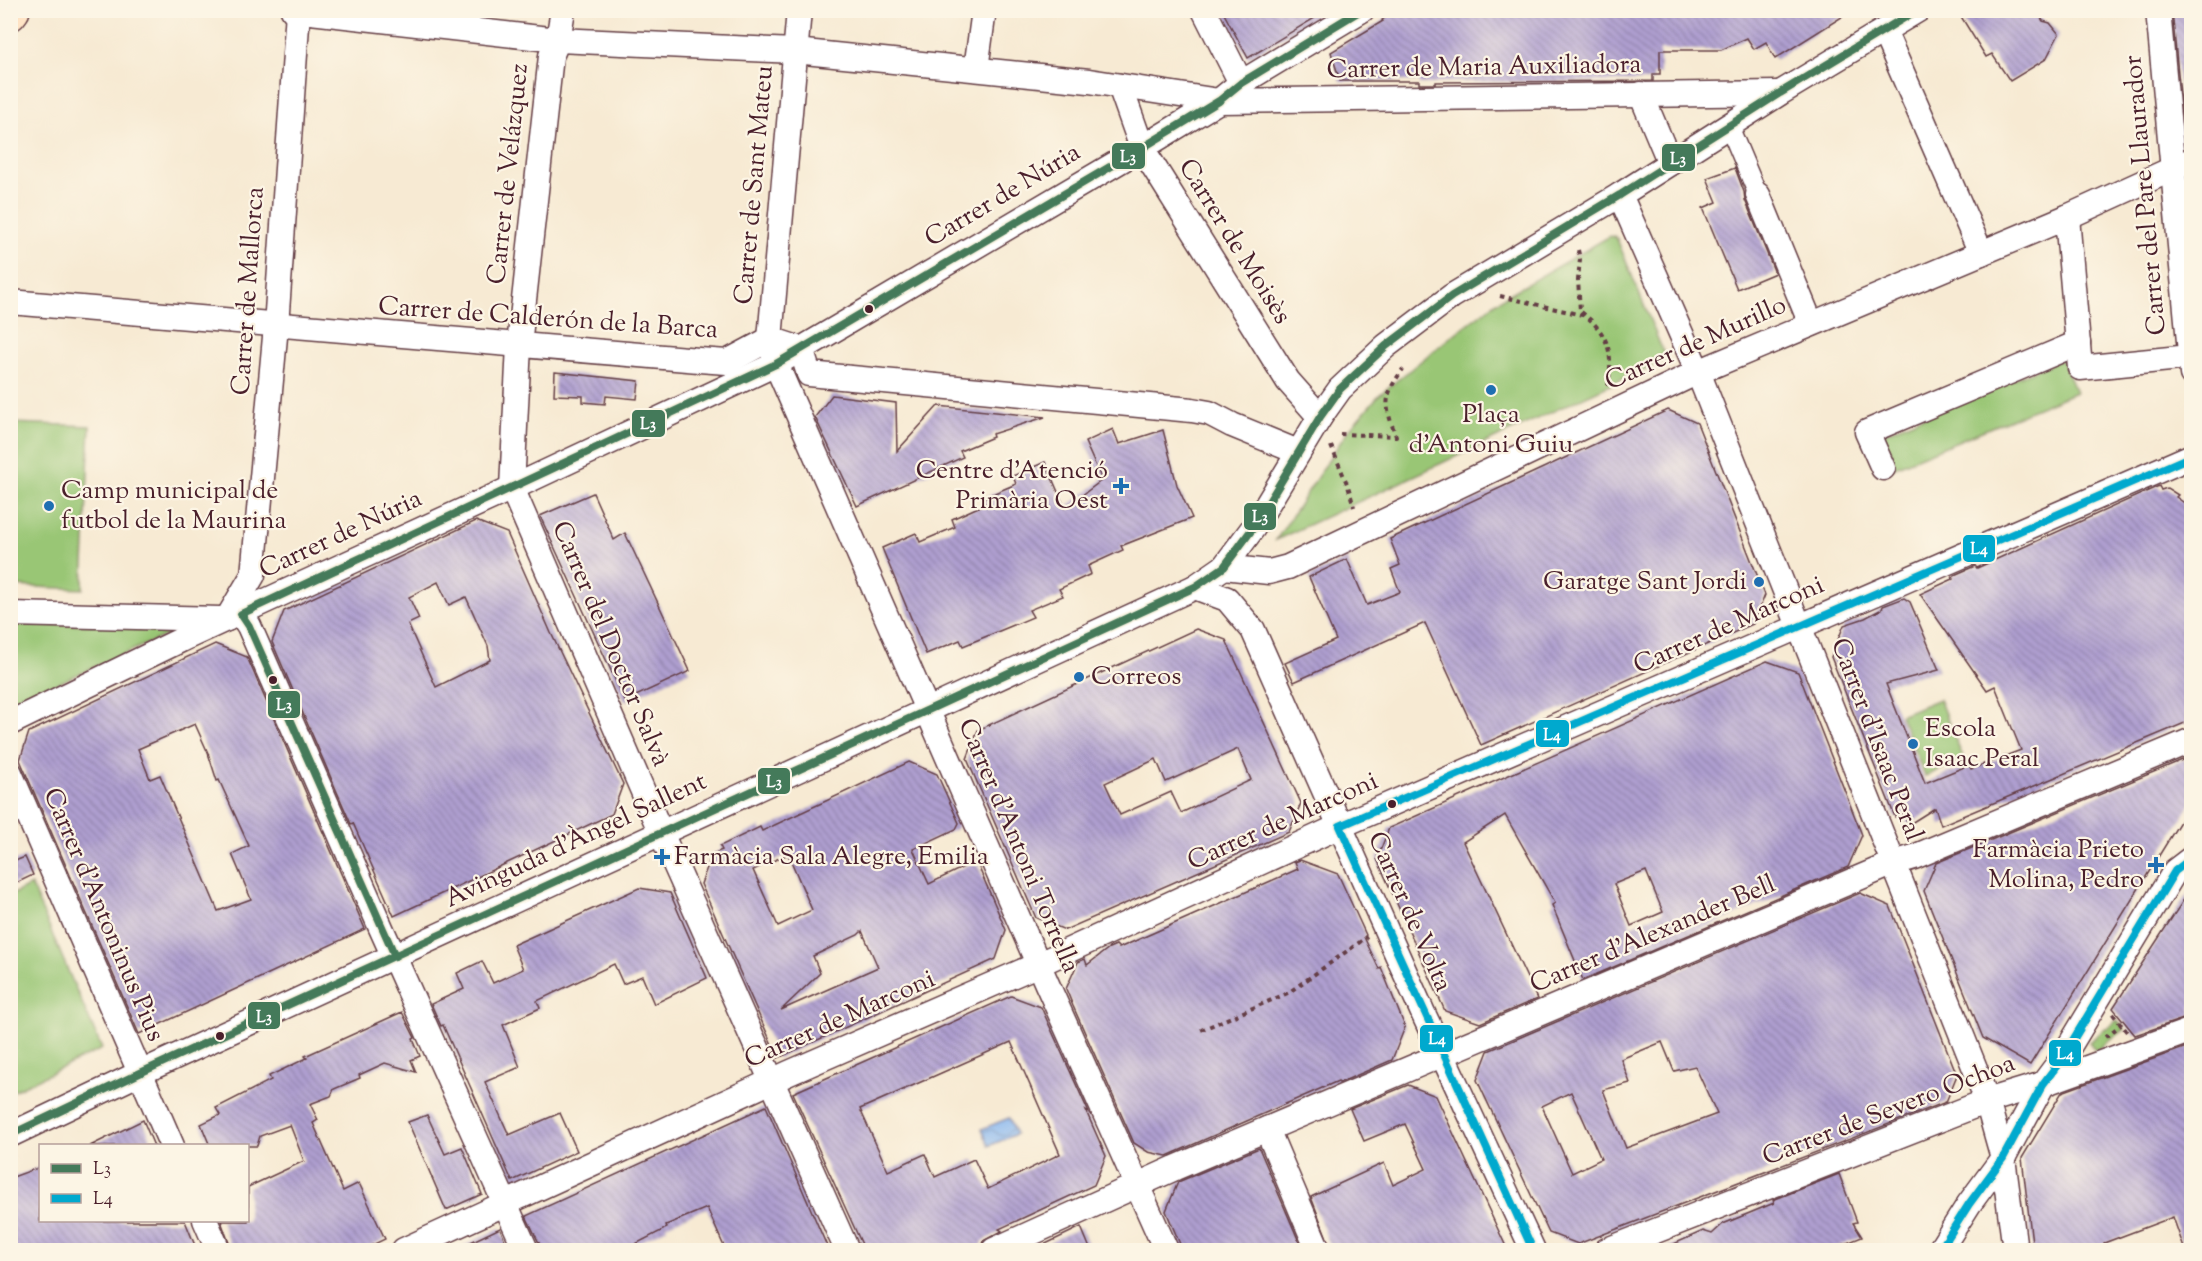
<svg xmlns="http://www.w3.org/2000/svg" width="2202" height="1261" font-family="'Sorts Mill Goudy',serif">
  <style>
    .grass { fill: #99c674; stroke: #727250; stroke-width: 1.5 }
    .park { fill: url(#park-tufts); stroke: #727250; stroke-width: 1.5 }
    .water { fill: url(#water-waves); stroke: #686a8e; stroke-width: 1.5 }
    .building { fill: url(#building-back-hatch); fill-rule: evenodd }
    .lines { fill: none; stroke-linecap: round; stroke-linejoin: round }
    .pedestrian-casing { stroke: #643d44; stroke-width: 21 }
    .minor-casing { stroke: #643d44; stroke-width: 27 }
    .secondary-casing { stroke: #643d44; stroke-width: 36 }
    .path { stroke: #643d44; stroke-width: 4; stroke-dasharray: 4.5 4.5; stroke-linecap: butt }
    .pedestrian { stroke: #fff; stroke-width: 18 }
    .minor { stroke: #fff; stroke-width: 24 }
    .secondary { stroke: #ffe4c6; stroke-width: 33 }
    .bus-1-casing { stroke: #fcf5e5; stroke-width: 12 }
    .bus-2-casing { stroke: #fcf5e5; stroke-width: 12 }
    .bus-1 { stroke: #447a5a; stroke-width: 8 }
    .bus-2 { stroke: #00a9ce; stroke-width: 8 }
    .bus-dot { fill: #4a1f2b; stroke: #fcf5e5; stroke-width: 2 }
    .poi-dot { fill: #1f6fb2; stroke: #fcf5e5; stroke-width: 2 }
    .labels { text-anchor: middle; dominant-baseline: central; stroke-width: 4.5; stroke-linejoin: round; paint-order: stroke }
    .street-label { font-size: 26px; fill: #4a1f2b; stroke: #fcf5e5 }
    .poi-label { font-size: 26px; fill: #4a1f2b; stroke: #fcf5e5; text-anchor: start }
    .line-badge { stroke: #fcf5e5; stroke-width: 2 }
    .badge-label { font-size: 16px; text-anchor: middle; font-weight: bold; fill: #fff }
  </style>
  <defs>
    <pattern id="park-tufts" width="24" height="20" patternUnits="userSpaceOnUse" patternTransform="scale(1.5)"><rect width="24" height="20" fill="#99c674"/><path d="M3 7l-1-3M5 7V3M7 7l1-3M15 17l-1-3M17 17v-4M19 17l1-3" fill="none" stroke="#7fa05f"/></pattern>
    <pattern id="water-waves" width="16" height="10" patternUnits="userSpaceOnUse" patternTransform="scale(1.5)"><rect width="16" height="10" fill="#85b6f1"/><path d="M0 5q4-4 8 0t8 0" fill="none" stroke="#6f93c3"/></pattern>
    <pattern id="building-back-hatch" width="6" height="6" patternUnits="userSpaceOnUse" patternTransform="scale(1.5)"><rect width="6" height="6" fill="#af9fd0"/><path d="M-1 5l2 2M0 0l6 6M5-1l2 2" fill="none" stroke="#9081a9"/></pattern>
  </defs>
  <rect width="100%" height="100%" fill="#fcf5e5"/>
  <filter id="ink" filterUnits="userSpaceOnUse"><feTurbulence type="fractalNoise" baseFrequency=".0167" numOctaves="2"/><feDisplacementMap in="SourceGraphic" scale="12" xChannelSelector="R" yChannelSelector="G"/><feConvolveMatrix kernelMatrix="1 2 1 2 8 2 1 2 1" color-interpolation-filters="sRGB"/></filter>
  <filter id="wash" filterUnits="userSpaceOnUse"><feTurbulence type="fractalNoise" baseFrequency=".008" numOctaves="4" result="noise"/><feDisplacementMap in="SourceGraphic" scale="24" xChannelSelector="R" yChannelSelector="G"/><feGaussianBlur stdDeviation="1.35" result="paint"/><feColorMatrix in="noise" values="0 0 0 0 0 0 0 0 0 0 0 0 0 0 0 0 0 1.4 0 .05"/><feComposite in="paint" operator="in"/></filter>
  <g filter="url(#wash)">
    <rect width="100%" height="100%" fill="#f7ead3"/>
    <g class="grass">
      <path d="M 1610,236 L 1615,237 L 1617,239 L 1666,359 L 1276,540 L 1347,432 L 1379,395 L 1453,335 L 1501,299 Z"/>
      <path d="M 2062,359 L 2076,392 L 1890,469 L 1876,436 Z"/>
      <path d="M 11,423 L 90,426 L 83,589 L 11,586 Z"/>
      <path d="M 194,623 L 11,704 L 11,625 Z"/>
      <path d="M 1939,699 L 1964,760 L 1925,776 L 1900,715 Z"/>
      <path d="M 31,885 L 102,1049 L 11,1092 L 11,895 Z"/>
    </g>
    <path class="park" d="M 2117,1020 L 2124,1029 L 2096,1051 L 2089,1042 Z"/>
    <path class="water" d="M 1009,1118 L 1016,1134 L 989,1146 L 982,1129 Z"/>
    <g id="blocks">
      <g class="building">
        <path d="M 1222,10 L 1328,10 L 1248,58 Z"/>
        <path d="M 1396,10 L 1853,10 L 1775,59 L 1766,42 L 1754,49 L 1747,38 L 1721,50 L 1660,50 L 1660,74 L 1653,74 L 1653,81 L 1436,82 L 1436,84 L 1419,84 L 1419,81 L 1340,81 L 1331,52 L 1383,21 L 1382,20 Z"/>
        <path d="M 1957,10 L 2036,10 L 2043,21 L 2050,23 L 2059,34 L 2046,59 L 2010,81 L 1992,54 L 1986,57 Z"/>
        <path d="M 2172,10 L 2192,10 L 2192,114 L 2182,115 Z"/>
        <path d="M 1735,168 L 1744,192 L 1745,200 L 1775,273 L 1737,289 L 1703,208 L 1717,202 L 1707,178 Z"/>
        <path d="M 555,372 L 639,381 L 637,399 L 606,396 L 605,404 L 583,402 L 583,396 L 554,395 Z"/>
        <path d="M 832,395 L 896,403 L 897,451 L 938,406 L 1045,417 L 992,434 L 993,437 L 960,451 L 963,457 L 857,506 L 815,417 Z"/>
        <path d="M 1668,410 L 1697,423 L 1765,595 L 1753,624 L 1481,745 L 1425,623 L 1294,682 L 1285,663 L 1336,640 L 1309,577 L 1347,559 L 1367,605 L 1400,592 L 1391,569 L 1400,565 L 1390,539 Z"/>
        <path d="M 1113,429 L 1119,444 L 1163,430 L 1177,485 L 1192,518 L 1121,546 L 1123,550 L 1088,566 L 1091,574 L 1059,589 L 1063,596 L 1029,610 L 1033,617 L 963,646 L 960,640 L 926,654 L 882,548 L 916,533 L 920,542 L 955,527 L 952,519 L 985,504 L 983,498 L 1016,484 L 1013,476 L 1045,462 L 1065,508 L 1102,480 L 1085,442 Z"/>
        <path d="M 2159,486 L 2161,490 L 2167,488 L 2178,495 L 2176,497 L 2187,505 L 2192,551 L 2192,720 L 1941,825 L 1935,808 L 1908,825 L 1904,813 L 1895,817 L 1831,657 L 1844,625 L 1865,618 L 1882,609 L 1883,606 L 1904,598 L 1910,602 L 1939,670 L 1886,684 L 1925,783 L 1969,765 L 1971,769 L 2021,750 L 1995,686 L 1987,690 L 1920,594 L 1953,579 L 1952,576 L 1975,566 L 1977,568 Z"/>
        <path d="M 593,493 L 614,540 L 625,533 L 690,671 L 625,701 L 540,516 Z"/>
        <path d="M 476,521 L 507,533 L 551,633 L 623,784 L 612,814 L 394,916 L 353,823 L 351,824 L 272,642 L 284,611 ZM 438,582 L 449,605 L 466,597 L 488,646 L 490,660 L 436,687 L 408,624 L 419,619 L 409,597 Z"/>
        <path d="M 1196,629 L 1226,640 L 1301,803 L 1289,832 L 1065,930 L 1036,918 L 967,759 L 978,730 ZM 1238,749 L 1251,780 L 1181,813 L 1171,792 L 1120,815 L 1105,783 L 1156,759 L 1166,782 Z"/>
        <path d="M 215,644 L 247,657 L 365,929 L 139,1034 L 20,760 L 29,732 ZM 195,724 L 208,753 L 217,781 L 219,780 L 249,846 L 232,854 L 251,899 L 218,911 L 160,775 L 150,779 L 138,749 Z"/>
        <path d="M 1767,661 L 1798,672 L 1862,835 L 1848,867 L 1583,980 L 1552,905 L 1555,903 L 1505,815 L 1463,842 L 1537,999 L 1480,1023 L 1445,1011 L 1377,859 L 1389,828 ZM 1646,871 L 1663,912 L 1631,926 L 1614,884 Z"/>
        <path d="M 2192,756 L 2192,802 L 2030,1065 L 1983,1038 L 1924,891 L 1936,863 Z"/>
        <path d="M 909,762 L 937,774 L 959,823 L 956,829 L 913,849 L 929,884 L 976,861 L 1006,930 L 996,959 L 778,1058 L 701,884 L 712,854 L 722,850 L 720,846 L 760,827 L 762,831 ZM 788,854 L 812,910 L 778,926 L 753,870 ZM 862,931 L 878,967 L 781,1010 L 820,973 L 813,956 L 858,935 Z"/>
        <path d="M 25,857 L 33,875 L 10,886 L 10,863 Z"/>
        <path d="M 1300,860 L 1338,874 L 1366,935 L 1364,937 L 1379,969 L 1381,967 L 1405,1027 L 1392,1060 L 1339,1083 L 1338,1081 L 1167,1156 L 1148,1152 L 1134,1143 L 1073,1006 L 1066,989 L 1078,962 L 1085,959 L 1087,965 L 1109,948 L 1116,945 L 1119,948 L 1298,869 L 1295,862 Z"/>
        <path d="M 2192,887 L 2192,1016 L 2135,1035 L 2113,1008 Z"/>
        <path d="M 639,888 L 670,893 L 707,978 L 654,1004 L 642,976 L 623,984 L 614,964 L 537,1001 L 540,1008 L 503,1025 L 520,1067 L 485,1082 L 509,1135 L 560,1113 L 577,1151 L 512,1181 L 443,1025 L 441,1026 L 431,1004 L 464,989 L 457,973 L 482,961 L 493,983 L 523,969 L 513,945 Z"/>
        <path d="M 1860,893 L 1890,906 L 1957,1075 L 1946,1102 L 1578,1244 L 1549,1233 L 1477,1080 L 1488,1051 ZM 1662,1042 L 1674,1071 L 1695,1066 L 1717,1114 L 1626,1148 L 1603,1090 L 1630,1083 L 1621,1059 ZM 1571,1092 L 1601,1159 L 1572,1173 L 1542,1106 Z"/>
        <path d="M 1011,996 L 1041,1007 L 1089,1113 L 1086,1111 L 1106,1156 L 1094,1185 L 999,1229 L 1002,1231 L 983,1241 L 980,1251 L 865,1251 L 793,1093 ZM 1011,1042 L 1060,1154 L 988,1189 L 974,1159 L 935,1177 L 925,1154 L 888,1171 L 860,1109 Z"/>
        <path d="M 402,1012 L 415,1038 L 413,1039 L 420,1056 L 411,1060 L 416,1072 L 385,1063 L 359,1075 L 360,1078 L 334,1089 L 331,1096 L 310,1104 L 318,1120 L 313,1123 L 343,1191 L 359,1183 L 385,1239 L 360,1251 L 232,1251 L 221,1221 L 248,1221 L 248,1187 L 304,1161 L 290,1125 L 260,1136 L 257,1146 L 210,1146 L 201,1124 L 220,1115 L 216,1108 L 271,1080 L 269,1076 L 307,1058 L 305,1056 Z"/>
        <path d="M 2192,1045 L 2192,1251 L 2185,1251 L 2173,1217 L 2104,1243 L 2108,1251 L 2033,1251 L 2022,1158 L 2062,1092 Z"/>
        <path d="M 1408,1085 L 1436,1096 L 1508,1251 L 1332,1251 L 1311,1197 L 1384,1163 L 1393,1185 L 1426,1169 L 1405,1124 L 1364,1141 L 1350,1109 Z"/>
        <path d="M 766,1106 L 829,1251 L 726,1251 L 707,1208 L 666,1225 L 667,1228 L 622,1251 L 543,1251 L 526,1216 Z"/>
        <path d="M 427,1115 L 445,1154 L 462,1147 L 482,1194 L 446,1210 L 408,1122 Z"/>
        <path d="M 143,1120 L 154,1146 L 90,1146 Z"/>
        <path d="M 1259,1148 L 1303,1251 L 1183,1251 L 1166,1211 L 1178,1182 Z"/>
        <path d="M 40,1167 L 40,1221 L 185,1221 L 196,1248 L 200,1245 L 203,1251 L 10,1251 L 10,1178 Z"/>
        <path d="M 1839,1174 L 1857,1222 L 1853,1223 L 1862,1237 L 1827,1251 L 1658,1251 L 1703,1231 L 1712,1234 L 1723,1224 L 1774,1203 L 1773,1200 Z"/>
        <path d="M 1081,1227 L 1091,1251 L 1031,1251 Z"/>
        <path d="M 500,1228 L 509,1251 L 452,1251 Z"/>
      </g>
    </g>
  </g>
  <g filter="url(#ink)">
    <use href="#blocks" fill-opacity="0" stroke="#643d44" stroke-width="1.5"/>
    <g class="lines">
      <g class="pedestrian-casing">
        <path id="pedestrian" d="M 1729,126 L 1758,195"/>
      </g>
      <g class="minor-casing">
        <g id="minor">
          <path d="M 293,10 L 558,40 L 795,51 L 1089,81 L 1219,101 L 1779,93"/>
          <path d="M 563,10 L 558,40 L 551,56 L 519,345 L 512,488 L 661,833 L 847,1250"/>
          <path d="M 799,10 L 770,339 L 776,364 L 1047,984 L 1166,1250"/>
          <path d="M 1204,10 L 1241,83"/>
          <path d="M 2158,10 L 2192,374"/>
          <path d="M 1884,31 L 1981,253"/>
          <path d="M 976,69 L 984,10"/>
          <path d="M 1120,86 L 1142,148 L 1288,381 L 1320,417"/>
          <path d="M 1641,94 L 1670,163"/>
          <path d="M 1620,195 L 1698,372 L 1976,1071 L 1987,1101 L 2003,1158 L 2015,1250"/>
          <path d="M 1758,195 L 1811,324"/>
          <path d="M 2067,217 L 2080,368 L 2190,357"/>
          <path d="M 10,302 L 699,360 L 727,362 L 770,339 L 801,349 L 809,374 L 1192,410 L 1209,413 L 1232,425 L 1298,452"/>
          <path d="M 1883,468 L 1867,432 L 2078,343"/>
          <path d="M 1224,567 L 1269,572 L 1288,567 L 1698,372 L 2067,217 L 2192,160"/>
          <path d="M 1195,587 L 1227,599 L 1253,630 L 1423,1013 L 1533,1250"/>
          <path d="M 10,614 L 221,619"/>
          <path d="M 241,614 L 249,626 L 381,928 L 526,1250"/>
          <path d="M 227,619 L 253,575 L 276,326 L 298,11"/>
          <path d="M 10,723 L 187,637 L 512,488 L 776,364 L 1142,148 L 1219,101 L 1241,83 L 1362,10"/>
          <path d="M 10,773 L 172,1146"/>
          <path d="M 1267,1129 L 1318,1250"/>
          <path d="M 10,1135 L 140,1073 L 1195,587 L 1224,567 L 1253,528 L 1320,417 L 1340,389 L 1386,346 L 1452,296 L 1620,195 L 1780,93 L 1918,10"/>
          <path d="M 205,1220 L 218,1250"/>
          <path d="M 404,1250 L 789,1073 L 1039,964 L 1340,826 L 2192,456"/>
          <path d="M 994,1250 L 1175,1168 L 1894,863 L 1914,857 L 2192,740"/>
          <path d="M 1607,1250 L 1987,1101 L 2043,1084 L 2192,1030"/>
          <path d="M 1940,1250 L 1969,1204 L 2003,1158 L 2043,1084 L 2061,1060 L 2175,871 L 2192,858"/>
        </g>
      </g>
      <g class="secondary-casing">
        <path id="secondary" d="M 10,14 L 13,10"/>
      </g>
      <g class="path">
        <path d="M 1578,250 L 1580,259 L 1578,280 L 1580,311 C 1608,333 1614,351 1608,386"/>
        <path d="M 1500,296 L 1586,316"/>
        <path d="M 1340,434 L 1396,436 C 1384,404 1383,397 1403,369"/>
        <path d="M 1331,446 L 1348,486 L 1354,507"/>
        <path d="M 2113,1014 L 2127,1032"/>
        <path d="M 1201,1030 L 1288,993 L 1367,937"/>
        <path d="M 2105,1037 L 2121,1025"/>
      </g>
      <use href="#pedestrian" class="pedestrian"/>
      <use href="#minor" class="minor"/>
      <use href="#secondary" class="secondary"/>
      <g class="bus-1-casing">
        <g id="bus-1">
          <path d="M 395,956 L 249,626 L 241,614 L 776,364 L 1142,148 L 1219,101 L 1241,83 L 1361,10"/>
          <path d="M 10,1135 L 140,1073 L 1195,587 L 1224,567 L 1253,528 L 1320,417 L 1340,389 L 1386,346 L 1452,296 L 1620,195 L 1780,93 L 1917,10"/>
        </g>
      </g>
      <g class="bus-2-casing">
        <g id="bus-2">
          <path d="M 1533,1250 L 1340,826 L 2192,456"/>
          <path d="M 1940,1250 L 1969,1204 L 2003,1158 L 2043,1084 L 2061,1060 L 2175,871 L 2192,858"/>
        </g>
      </g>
      <use href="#bus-1" class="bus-1"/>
      <use href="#bus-2" class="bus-2"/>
    </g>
  </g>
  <g class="bus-dot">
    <circle cx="869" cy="309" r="5"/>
    <circle cx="273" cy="680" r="5"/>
    <circle cx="1392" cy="804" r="5"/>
    <circle cx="220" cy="1036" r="5"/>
  </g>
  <g class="poi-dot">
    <circle cx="1491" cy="390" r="6"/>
    <path d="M1118 477h6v6h6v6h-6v6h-6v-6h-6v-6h6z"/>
    <circle cx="49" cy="506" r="6"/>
    <circle cx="1759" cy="582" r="6"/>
    <circle cx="1079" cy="677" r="6"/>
    <circle cx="1913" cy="744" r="6"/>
    <path d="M659 848h6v6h6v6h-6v6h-6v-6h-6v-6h6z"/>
    <path d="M2153 856h6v6h6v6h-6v6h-6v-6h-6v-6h6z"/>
  </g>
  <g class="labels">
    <g class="street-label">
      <text transform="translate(1484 68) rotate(-1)">Carrer de Maria Auxiliadora</text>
      <text transform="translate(509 174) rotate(-84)">Carrer de Velázquez</text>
      <text transform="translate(755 185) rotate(-85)">Carrer de Sant Mateu</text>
      <text transform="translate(2146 195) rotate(-95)">Carrer del Pare Llaurador</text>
      <text transform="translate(1003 196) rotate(-31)">Carrer de Núria</text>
      <text transform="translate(1234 242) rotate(58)">Carrer de Moisès</text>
      <text transform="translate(249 291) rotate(-86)">Carrer de Mallorca</text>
      <text transform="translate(548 319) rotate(4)">Carrer de Calderón de la Barca</text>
      <text transform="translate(1696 344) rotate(-24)">Carrer de Murillo</text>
      <text transform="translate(341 535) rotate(-25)">Carrer de Núria</text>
      <text transform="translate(1729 626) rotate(-24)">Carrer de Marconi</text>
      <text transform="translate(610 644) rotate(67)">Carrer del Doctor Salvà</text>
      <text transform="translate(1876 740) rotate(69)">Carrer d'Isaac Peral</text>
      <text transform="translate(1283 822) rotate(-24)">Carrer de Marconi</text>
      <text transform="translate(576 841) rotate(-25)">Avinguda d'Àngel Sallent</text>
      <text transform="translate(1018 846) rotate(67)">Carrer d'Antoni Torrella</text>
      <text transform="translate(1409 912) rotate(66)">Carrer de Volta</text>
      <text transform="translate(103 915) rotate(67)">Carrer d'Antoninus Pius</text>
      <text transform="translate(1653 935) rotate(-23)">Carrer d'Alexander Bell</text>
      <text transform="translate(840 1020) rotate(-24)">Carrer de Marconi</text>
      <text transform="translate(1889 1111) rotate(-21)">Carrer de Severo Ochoa</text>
    </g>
    <g class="poi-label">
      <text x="1491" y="415" text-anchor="middle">Plaça<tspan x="1491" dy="30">d'Antoni Guiu</tspan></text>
      <text x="1108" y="471" text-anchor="end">Centre d'Atenció<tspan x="1108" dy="30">Primària Oest</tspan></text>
      <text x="61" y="491">Camp municipal de<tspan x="61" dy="30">futbol de la Maurina</tspan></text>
      <text x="1747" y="582" text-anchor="end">Garatge Sant Jordi</text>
      <text x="1091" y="677">Correos</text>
      <text x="1925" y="729">Escola<tspan x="1925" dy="30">Isaac Peral</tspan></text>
      <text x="2144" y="850" text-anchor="end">Farmàcia Prieto<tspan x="2144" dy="30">Molina, Pedro</tspan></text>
      <text x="674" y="857">Farmàcia Sala Alegre, Emilia</text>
    </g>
  </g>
  <g class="line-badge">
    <rect x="1111" y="142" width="35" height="28" rx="6" fill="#447a5a"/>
    <rect x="1661" y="143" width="35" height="29" rx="6" fill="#447a5a"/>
    <rect x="631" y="409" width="35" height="29" rx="6" fill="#447a5a"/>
    <rect x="1243" y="502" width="34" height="29" rx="6" fill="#447a5a"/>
    <rect x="1962" y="534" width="34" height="29" rx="6" fill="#00a9ce"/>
    <rect x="267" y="690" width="34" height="29" rx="6" fill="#447a5a"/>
    <rect x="1535" y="719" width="35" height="29" rx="6" fill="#00a9ce"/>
    <rect x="757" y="767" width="34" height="28" rx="6" fill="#447a5a"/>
    <rect x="247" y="1001" width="34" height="29" rx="6" fill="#447a5a"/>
    <rect x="1419" y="1024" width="35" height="29" rx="6" fill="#00a9ce"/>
    <rect x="2048" y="1039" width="34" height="28" rx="6" fill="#00a9ce"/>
  </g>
  <g class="badge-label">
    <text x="1128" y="162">L3</text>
    <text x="1678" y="164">L3</text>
    <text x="648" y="429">L3</text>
    <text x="1260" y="522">L3</text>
    <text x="1979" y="554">L4</text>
    <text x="284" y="710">L3</text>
    <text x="1552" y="740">L4</text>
    <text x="774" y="787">L3</text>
    <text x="264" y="1022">L3</text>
    <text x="1437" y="1044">L4</text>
    <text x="2065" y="1059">L4</text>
  </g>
  <rect width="2202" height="1261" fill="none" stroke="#fcf5e5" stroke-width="36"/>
  <rect x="39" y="1144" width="210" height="78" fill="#fcf5e5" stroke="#b59f9b" stroke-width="1.5"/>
  <rect x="51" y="1164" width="30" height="9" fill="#447a5a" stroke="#b59f9b" stroke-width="1.5"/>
  <text x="93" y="1174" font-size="18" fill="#4a1f2b">L3</text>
  <rect x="51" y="1194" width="30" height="9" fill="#00a9ce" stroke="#b59f9b" stroke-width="1.5"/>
  <text x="93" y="1204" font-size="18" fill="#4a1f2b">L4</text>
</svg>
